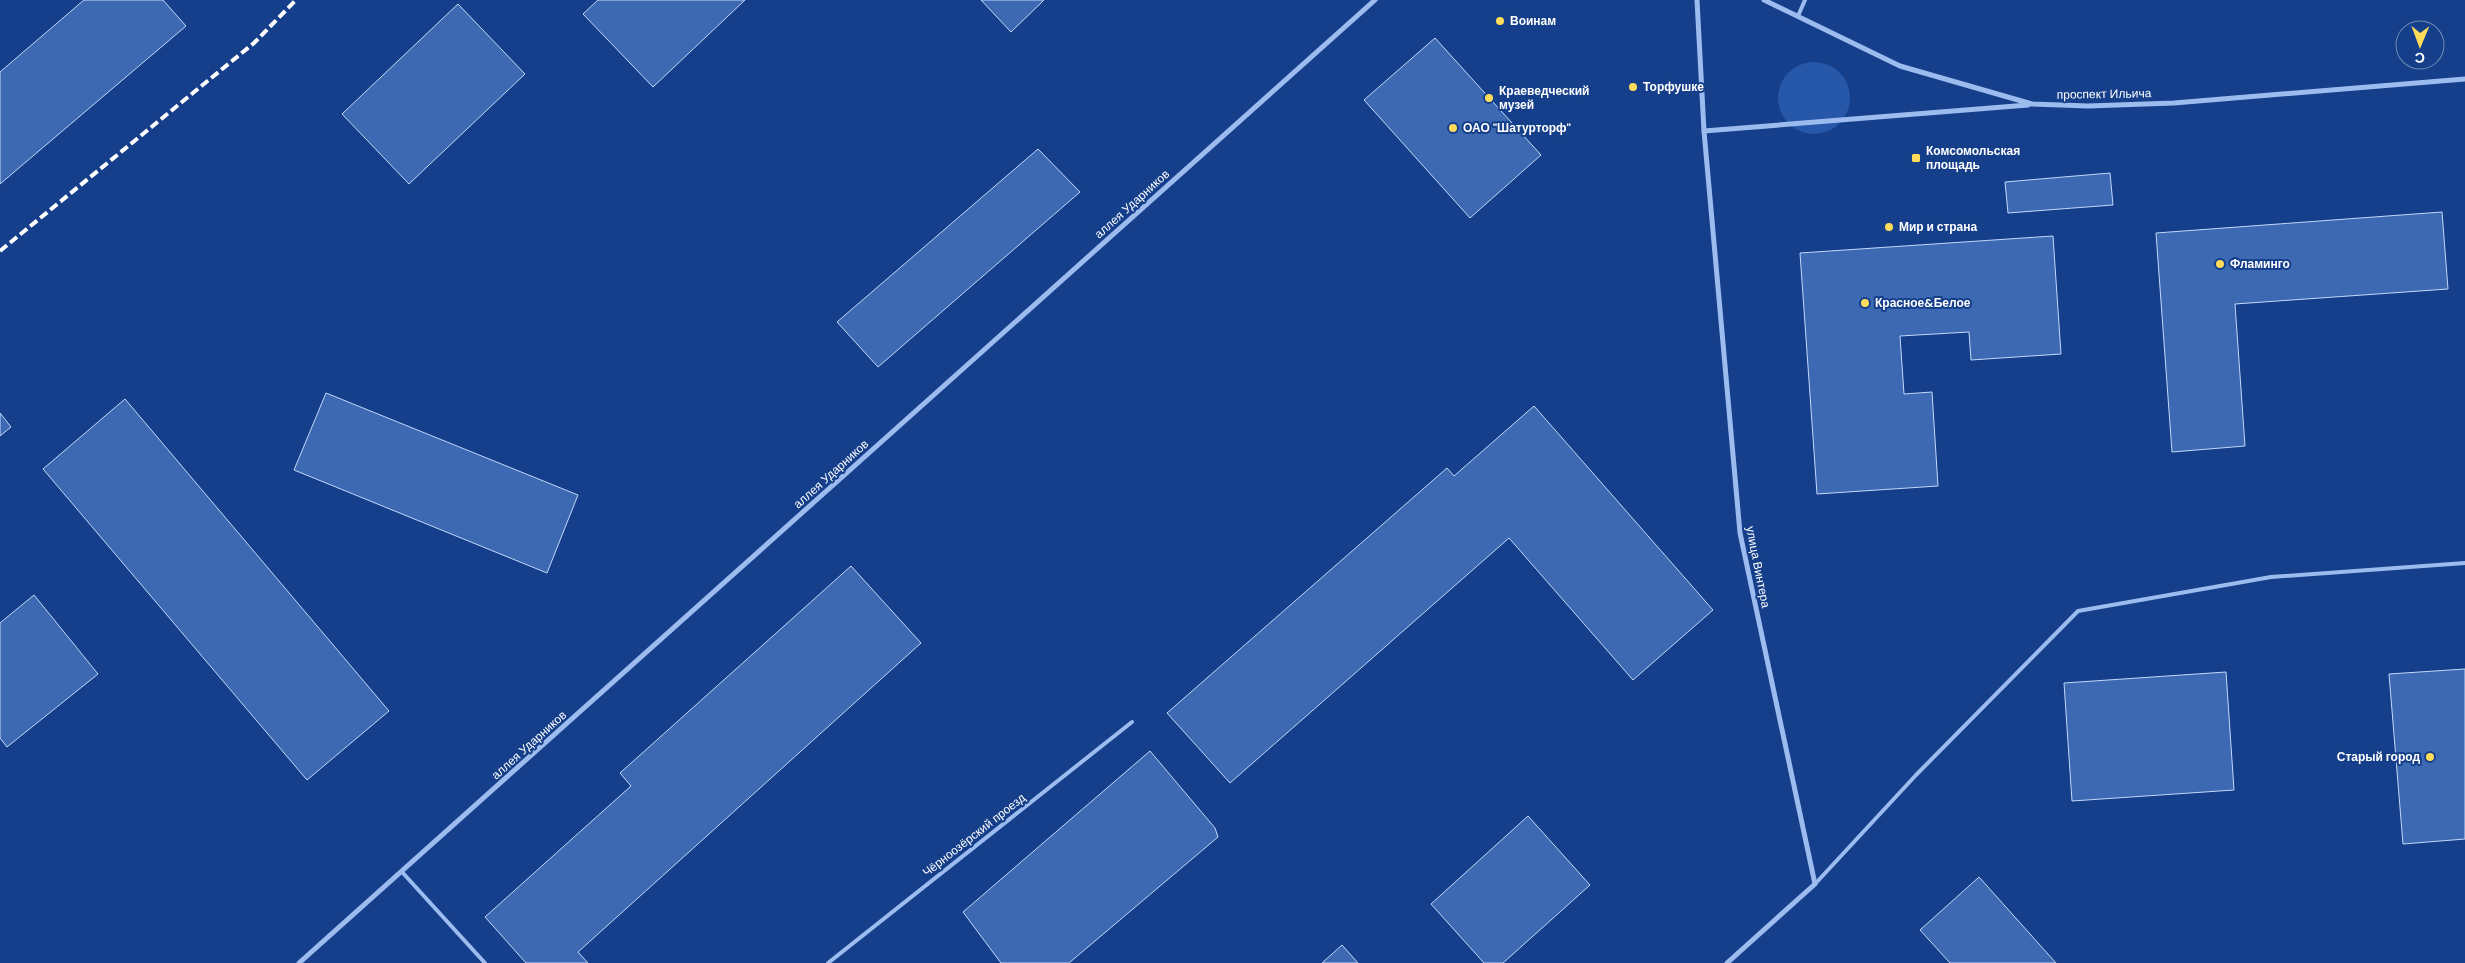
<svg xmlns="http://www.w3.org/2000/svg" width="2465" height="963" font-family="'DM Sans',sans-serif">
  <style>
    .green { fill: #2757a9 }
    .building { fill: #3d69b3; stroke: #c3d8fb }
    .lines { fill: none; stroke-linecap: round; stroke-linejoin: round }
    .lane { stroke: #9cbbef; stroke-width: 4 }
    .street { stroke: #9cbbef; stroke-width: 5 }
    .rail { stroke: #fff; stroke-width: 4; stroke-dasharray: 9 4; stroke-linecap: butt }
    .poi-dot { fill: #ffdd5b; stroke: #153f8a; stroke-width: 2 }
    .labels { text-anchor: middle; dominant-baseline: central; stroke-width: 4; stroke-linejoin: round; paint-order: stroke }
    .poi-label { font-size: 12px; font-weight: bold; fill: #fff; stroke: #153f8a; text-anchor: start }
    .street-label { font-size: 12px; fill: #fff; stroke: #153f8a }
  </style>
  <rect width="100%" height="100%" fill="#153f8a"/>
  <circle class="green" cx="1814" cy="98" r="36"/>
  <g class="building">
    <path d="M 84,0 L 163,0 L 186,26 L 0,184 L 0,72 Z"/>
    <path d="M 598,0 L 745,0 L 653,87 L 583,14 Z"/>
    <path d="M 981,0 L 1044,0 L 1011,32 Z"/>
    <path d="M 458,4 L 525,74 L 409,184 L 342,114 Z"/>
    <path d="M 1435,38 L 1541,155 L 1470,218 L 1364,100 Z"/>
    <path d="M 1038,149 L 1080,192 L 878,367 L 837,322 Z"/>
    <path d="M 2110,173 L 2113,205 L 2008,213 L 2005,182 Z"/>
    <path d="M 2442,212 L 2448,289 L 2235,304 L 2245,446 L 2172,452 L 2156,233 Z"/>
    <path d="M 2053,236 L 2061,354 L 1971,360 L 1969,332 L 1900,336 L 1904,394 L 1932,392 L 1938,486 L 1817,494 L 1800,253 Z"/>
    <path d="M 326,393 L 578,495 L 547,573 L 294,470 Z"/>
    <path d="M 125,399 L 389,711 L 307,780 L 43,469 Z"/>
    <path d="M 1534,406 L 1713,610 L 1633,680 L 1509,538 L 1230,783 L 1167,713 L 1447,468 L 1454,476 Z"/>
    <path d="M 0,413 L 11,427 L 0,436 Z"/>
    <path d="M 851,566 L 921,643 L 578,952 L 588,963 L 526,963 L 485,917 L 631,786 L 620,773 Z"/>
    <path d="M 34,595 L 98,674 L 7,747 L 0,738 L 0,623 Z"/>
    <path d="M 2465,669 L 2465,839 L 2403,844 L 2389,674 Z"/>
    <path d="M 2226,672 L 2234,790 L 2072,801 L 2064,683 Z"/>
    <path d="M 1150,751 L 1215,828 L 1218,837 L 1069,963 L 1001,963 L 963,912 Z"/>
    <path d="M 1528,816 L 1590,885 L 1503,963 L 1484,963 L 1431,904 Z"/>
    <path d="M 1979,877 L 2056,963 L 1950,963 L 1920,930 Z"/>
    <path d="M 1342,945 L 1358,963 L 1322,963 Z"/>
  </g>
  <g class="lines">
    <g class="lane">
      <path d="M 1798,16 L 1805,0"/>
      <path d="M 402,872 L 485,963"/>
      <path d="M 1815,884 L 1916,775 L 2078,611 L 2271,577 L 2465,563"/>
      <path d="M 828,963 L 1132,722"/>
    </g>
    <g class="street">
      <path d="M 1697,0 L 1704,131 L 1740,533 L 1815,884 L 1727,963"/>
      <path d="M 1764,0 L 1900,66 L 2032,104 L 2088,106 L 2174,103 L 2465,79"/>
      <path d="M 1704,131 L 2028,105"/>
      <path d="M 299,963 L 1375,0"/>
    </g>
    <path class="rail" d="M 0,251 L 254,43 L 296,0"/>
  </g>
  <g class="poi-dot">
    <circle cx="1500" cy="21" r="5"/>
    <circle cx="1633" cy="87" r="5"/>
    <circle cx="1489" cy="98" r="5"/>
    <circle cx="1453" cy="128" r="5"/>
    <rect x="1911" y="153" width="10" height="10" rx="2.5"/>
    <circle cx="1889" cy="227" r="5"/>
    <circle cx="2220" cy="264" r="5"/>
    <circle cx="1865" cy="303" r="5"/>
    <circle cx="2430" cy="757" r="5"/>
  </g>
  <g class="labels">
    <g class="poi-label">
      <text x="1510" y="21">Воинам</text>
      <text x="1643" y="87">Торфушке</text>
      <text x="1499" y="91">Краеведческий<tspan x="1499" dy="14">музей</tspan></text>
      <text x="1463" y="128">ОАО "Шатурторф"</text>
      <text x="1926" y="151">Комсомольская<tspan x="1926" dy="14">площадь</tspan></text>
      <text x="1899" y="227">Мир и страна</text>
      <text x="2230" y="264">Фламинго</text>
      <text x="1875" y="303">Красное&amp;Белое</text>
      <text x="2420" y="757" text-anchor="end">Старый город</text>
    </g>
    <g class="street-label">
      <text transform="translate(2104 94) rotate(-1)">проспект Ильича</text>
      <text transform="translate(1132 204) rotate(-42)">аллея Ударников</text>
      <text transform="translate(831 474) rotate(-42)">аллея Ударников</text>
      <text transform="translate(1758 567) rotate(79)">улица Винтера</text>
      <text transform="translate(529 745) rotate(-42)">аллея Ударников</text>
      <text transform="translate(974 835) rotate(-38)">Чёрноозёрский проезд</text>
    </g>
  </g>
  <g transform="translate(2420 45) rotate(181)"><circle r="24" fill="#153f8a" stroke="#738cb9"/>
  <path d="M0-4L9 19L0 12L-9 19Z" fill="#ffdd5b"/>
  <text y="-8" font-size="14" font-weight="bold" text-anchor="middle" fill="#ffffff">С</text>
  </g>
</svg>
